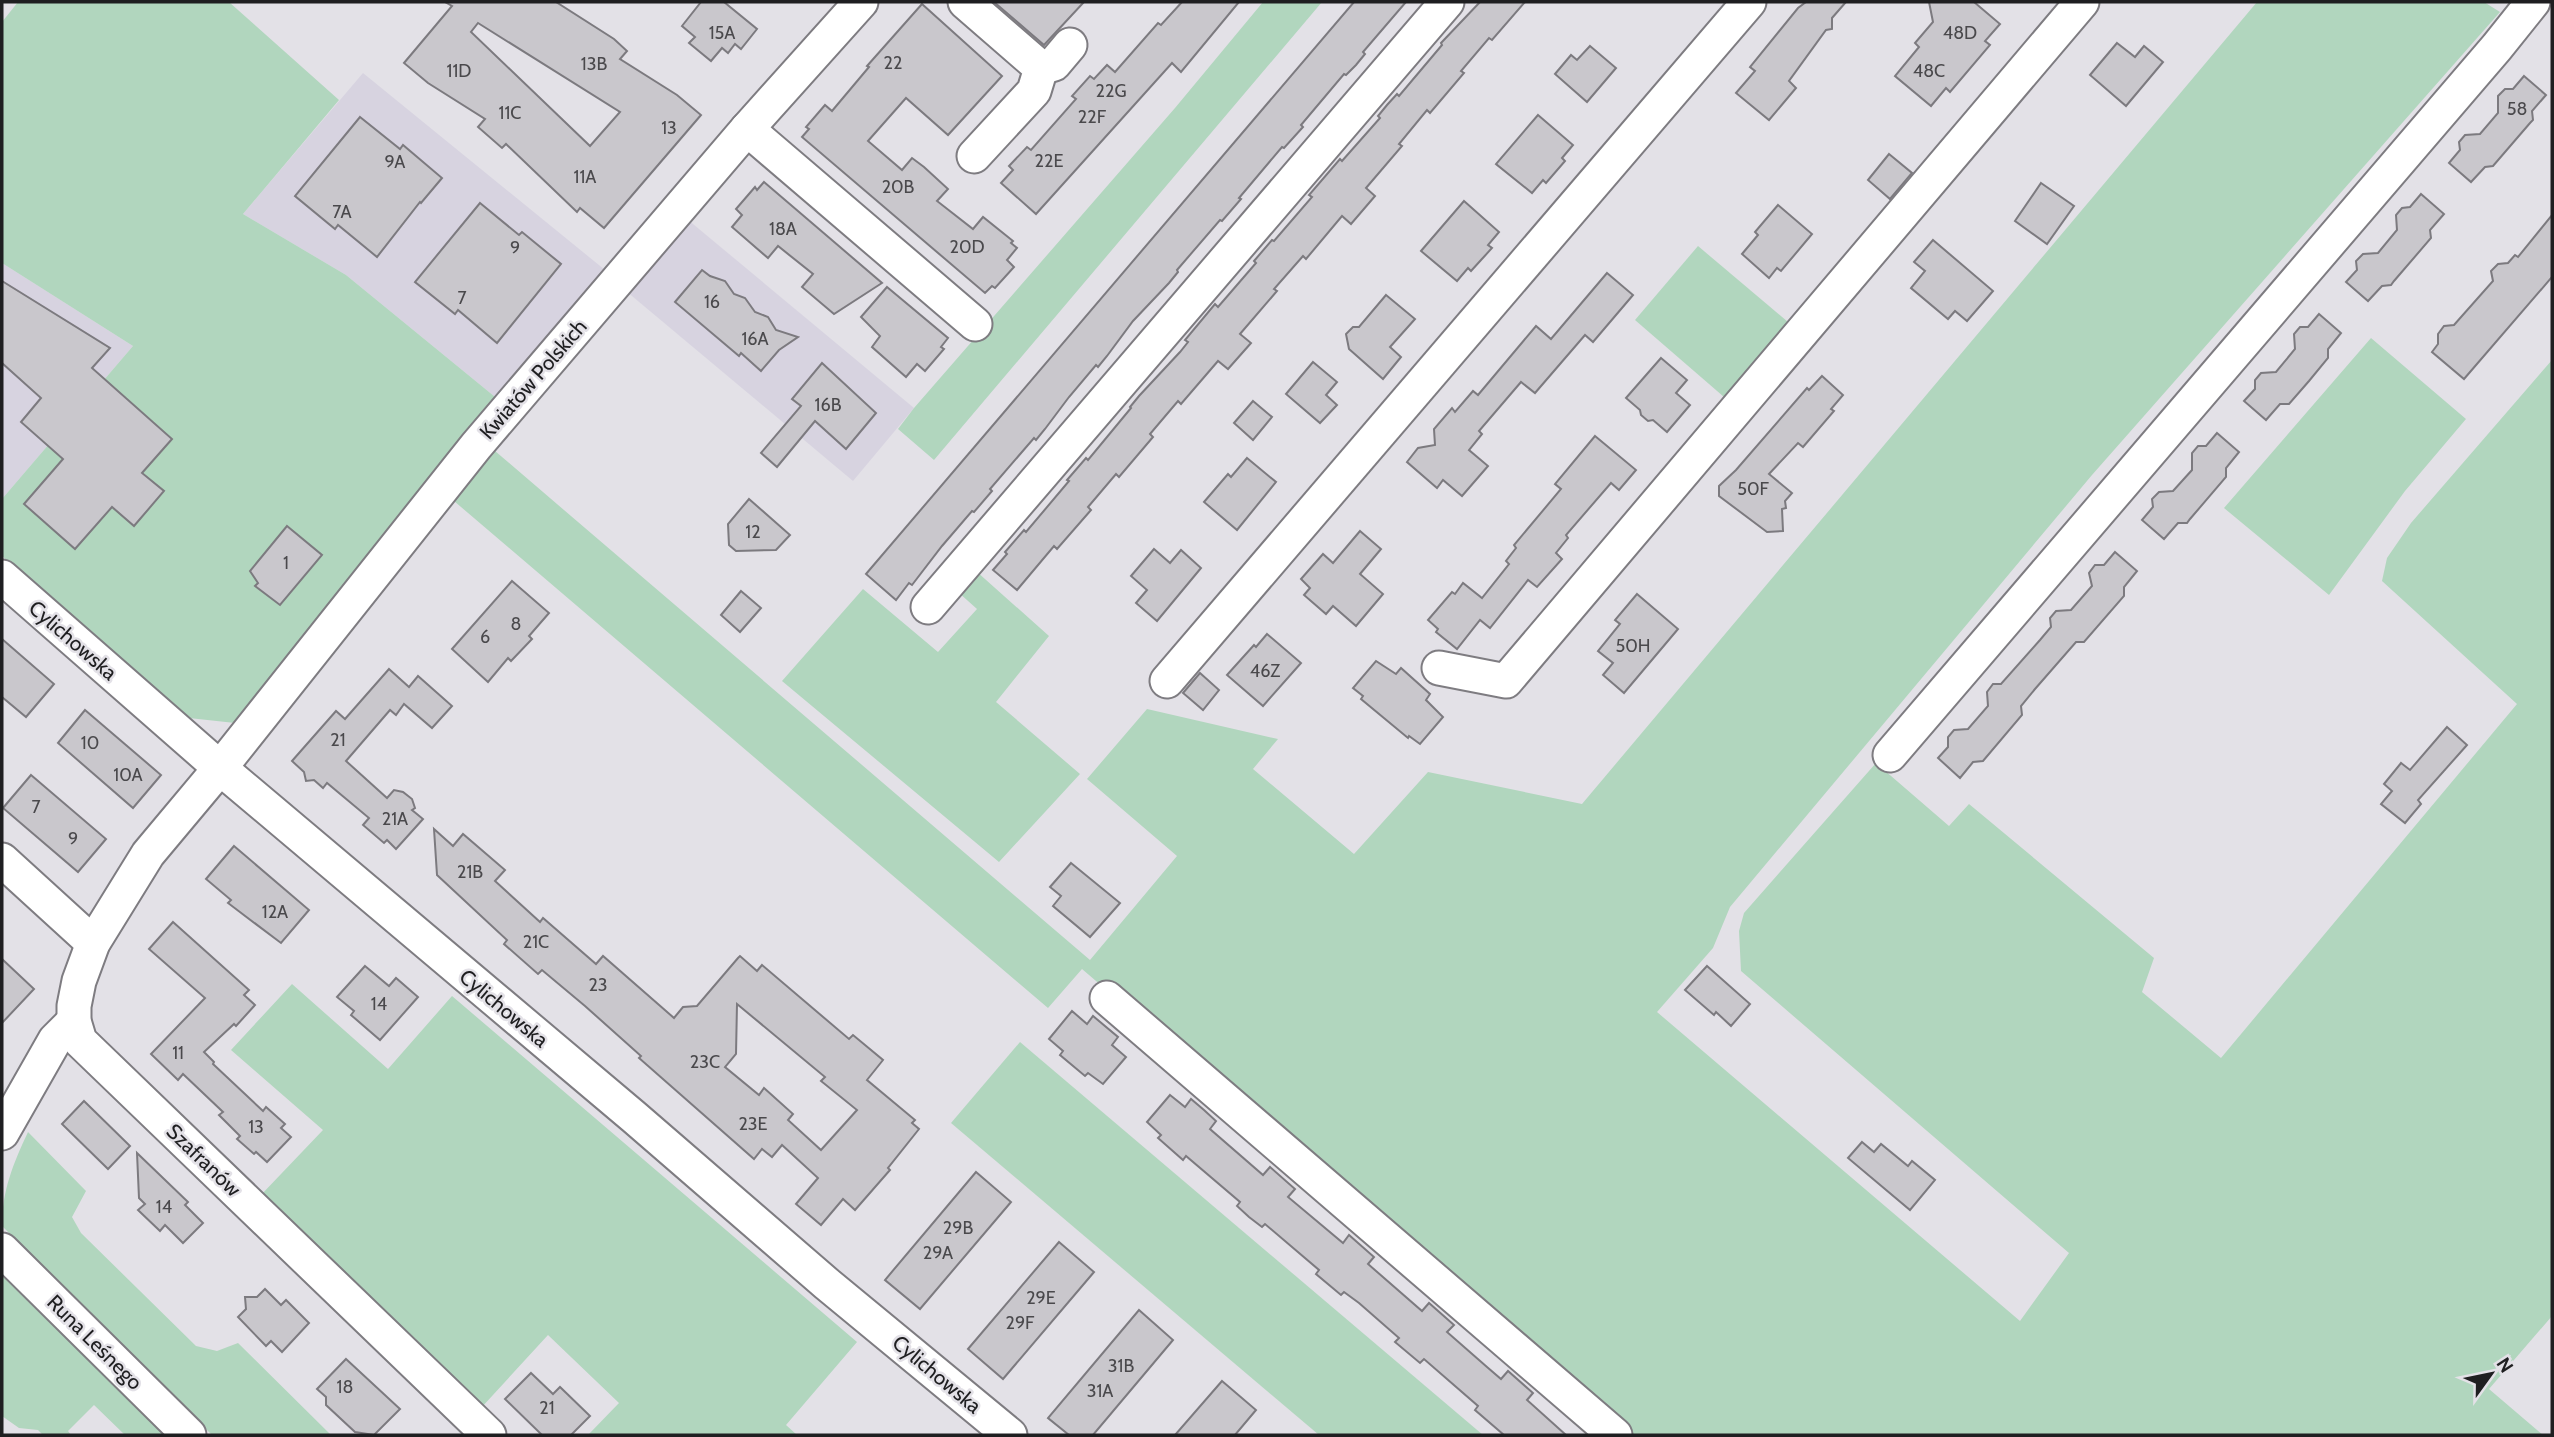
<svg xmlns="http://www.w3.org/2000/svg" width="2554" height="1437" font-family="Cabin,sans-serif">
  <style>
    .built { fill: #d7d3e0 }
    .green { fill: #b1d6be }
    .building { fill: #c9c7cc; stroke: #7c7a7f; stroke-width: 2; fill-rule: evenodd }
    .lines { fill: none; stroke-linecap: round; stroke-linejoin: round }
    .minor-casing { stroke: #7e7c81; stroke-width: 37 }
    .minor { stroke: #fff; stroke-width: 33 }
    .labels { text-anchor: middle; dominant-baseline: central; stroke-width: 5; stroke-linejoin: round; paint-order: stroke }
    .number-label { font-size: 18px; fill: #4a494c }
    .street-label { font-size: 21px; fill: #1f1f21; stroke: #e3e1e7 }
  </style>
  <rect width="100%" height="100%" fill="#e3e1e7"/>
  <g class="built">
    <path d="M 363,73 L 605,270 L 500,401 L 346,275 L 243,214 Z"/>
    <path d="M 687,219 L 914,408 L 853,481 L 626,291 Z"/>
    <path d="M 2,263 L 133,346 L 2,499 Z"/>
  </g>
  <g class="green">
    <path d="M 18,2 L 229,2 L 339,100 L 243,214 L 346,275 L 500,401 L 235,723 L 189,718 L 2,556 L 2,499 L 133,346 L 2,263 L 2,22 Z"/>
    <path d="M 1263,2 L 1322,2 L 934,460 L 898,429 L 914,408 L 1175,108 Z"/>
    <path d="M 2257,2 L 2484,2 L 2500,12 L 2092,475 L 1730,907 L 1713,948 L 1657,1012 L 2020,1321 L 2069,1253 L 1741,971 L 1739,931 L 1744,913 L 1876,763 L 1949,826 L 1969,804 L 2154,958 L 2142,992 L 2221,1058 L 2517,704 L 2382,581 L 2387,558 L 2411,523 L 2552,360 L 2552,1316 L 2489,1389 L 2543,1435 L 1626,1435 L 1082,969 L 1048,1008 L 454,501 L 495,451 L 1090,960 L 1177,856 L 1087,779 L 1147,709 L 1278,739 L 1253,769 L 1354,854 L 1428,772 L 1582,804 Z"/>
    <path d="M 1698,246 L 1788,322 L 1724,397 L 1635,320 Z"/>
    <path d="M 2371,338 L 2466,419 L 2405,491 L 2329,595 L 2224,508 Z"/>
    <path d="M 976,571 L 1049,636 L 996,702 L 1080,774 L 999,862 L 782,681 L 863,589 L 938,652 L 977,609 L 958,592 Z"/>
    <path d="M 292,984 L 388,1069 L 452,996 L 857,1342 L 786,1425 L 797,1435 L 588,1435 L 619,1403 L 548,1335 L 481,1408 L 260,1196 L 323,1130 L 231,1050 Z"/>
    <path d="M 1020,1042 L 1483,1435 L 1319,1435 L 951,1123 Z"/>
    <path d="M 28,1132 L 86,1191 L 72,1217 L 81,1233 L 196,1346 L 217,1351 L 238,1343 L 331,1435 L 212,1435 L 2,1226 C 2,1191 13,1164 28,1132 Z"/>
    <path d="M 2,1272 L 164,1435 L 125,1435 L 94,1405 L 68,1431 L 71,1435 L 43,1435 L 38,1430 L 19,1428 L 2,1416 Z"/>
  </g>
  <g class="building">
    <path d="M 445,2 L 556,2 L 614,39 L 627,51 L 620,59 L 677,95 L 701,115 L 604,228 L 580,208 L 577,212 L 506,144 L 502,148 L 478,127 L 485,119 L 428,83 L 404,63 L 452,6 ZM 478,23 L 620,112 L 590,146 L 471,32 Z"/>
    <path d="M 701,2 L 724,2 L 757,29 L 741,49 L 735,44 L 728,53 L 722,48 L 711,61 L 689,43 L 695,37 L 682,26 Z"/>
    <path d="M 994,2 L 1084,2 L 1044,45 Z"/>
    <path d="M 1182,2 L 1239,2 L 1181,72 L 1172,63 L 1036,214 L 1001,183 L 1013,170 L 1009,166 L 1027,147 L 1031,150 L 1076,99 L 1072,96 L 1090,76 L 1094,79 L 1107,65 L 1115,72 L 1158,23 L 1161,25 Z"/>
    <path d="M 1354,2 L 1406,2 L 1363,52 L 1365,54 L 1356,65 L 1346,75 L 1344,74 L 1301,125 L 1303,127 L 1284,148 L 1282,147 L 1239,198 L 1241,199 L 1222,221 L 1220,220 L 1177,270 L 1178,272 L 1169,283 L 1133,321 L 1107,356 L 1098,367 L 1096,365 L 1069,397 L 1045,429 L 1036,440 L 1034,438 L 990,489 L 992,491 L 974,512 L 972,511 L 942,546 L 912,585 L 909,583 L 896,600 L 866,574 Z"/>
    <path d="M 1480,2 L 1525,2 L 1492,40 L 1489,38 L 1461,71 L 1464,73 L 1430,113 L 1427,110 L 1399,144 L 1402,146 L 1366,188 L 1375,196 L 1351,224 L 1342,216 L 1306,259 L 1303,256 L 1274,289 L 1277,291 L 1240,334 L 1251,343 L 1228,369 L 1218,361 L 1181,404 L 1178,401 L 1150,434 L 1153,437 L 1119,477 L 1116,474 L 1088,507 L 1091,510 L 1057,549 L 1054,546 L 1017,590 L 993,570 L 1007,554 L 1005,552 L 1024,530 L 1026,532 L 1069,481 L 1067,480 L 1086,458 L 1088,460 L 1131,408 L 1130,407 L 1139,396 L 1180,352 L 1188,342 L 1185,340 L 1215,304 L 1218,307 L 1256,263 L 1254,261 L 1272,240 L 1274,241 L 1312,197 L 1309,195 L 1340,159 L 1342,161 L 1380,118 L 1378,116 L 1387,105 L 1397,94 L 1399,96 L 1442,45 L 1441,43 Z"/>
    <path d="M 1806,2 L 1846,2 L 1832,18 L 1832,29 L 1826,30 L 1789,81 L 1796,88 L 1769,120 L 1736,93 L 1755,71 L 1750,67 L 1798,8 Z"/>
    <path d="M 1929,2 L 1974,2 L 2000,24 L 1985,41 L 1990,45 L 1950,92 L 1946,88 L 1931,106 L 1895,76 L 1919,47 L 1915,43 L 1933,22 Z"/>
    <path d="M 922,4 L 1002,76 L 948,135 L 906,98 L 868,141 L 902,170 L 912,158 L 924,167 L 948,189 L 937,201 L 973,229 L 983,217 L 1013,241 L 1011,243 L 1017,248 L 1007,260 L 1014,267 L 995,288 L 992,286 L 985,293 L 802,137 L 809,129 L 806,127 L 825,105 L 832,111 L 869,67 L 867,66 Z"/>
    <path d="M 2117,43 L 2135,57 L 2144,46 L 2163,62 L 2126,106 L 2090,75 Z"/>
    <path d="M 1590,46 L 1616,68 L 1587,102 L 1555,74 L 1571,55 L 1577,60 Z"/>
    <path d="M 2524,76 L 2546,95 L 2532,111 L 2533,120 L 2530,123 L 2493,166 L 2485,167 L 2471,182 L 2449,163 L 2460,150 L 2459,142 L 2465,135 L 2480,134 L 2498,113 L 2498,96 L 2505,89 L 2513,89 Z"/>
    <path d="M 1538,115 L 1573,145 L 1562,158 L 1565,161 L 1546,183 L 1543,180 L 1532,193 L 1496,164 Z"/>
    <path d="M 360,117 L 400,149 L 403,145 L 442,178 L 421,203 L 420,202 L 377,257 L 338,225 L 335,229 L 295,196 Z"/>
    <path d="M 1889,154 L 1912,173 L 1890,199 L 1868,180 Z"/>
    <path d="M 764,182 L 833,241 L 882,283 L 834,314 L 802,287 L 813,274 L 778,246 L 768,258 L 732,227 L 742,215 L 736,209 L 755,187 L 757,190 Z"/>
    <path d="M 2041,183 L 2074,206 L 2047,244 L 2015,221 Z"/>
    <path d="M 2421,194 L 2444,214 L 2430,230 L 2431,238 L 2394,281 L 2391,285 L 2382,286 L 2368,301 L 2346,282 L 2357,270 L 2356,261 L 2363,254 L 2378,253 L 2397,230 L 2396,215 L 2402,208 L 2410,207 Z"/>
    <path d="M 1464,201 L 1499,232 L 1488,245 L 1492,248 L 1481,260 L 1471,271 L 1468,268 L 1457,281 L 1421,251 Z"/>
    <path d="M 480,203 L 519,235 L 522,232 L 561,264 L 497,343 L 458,310 L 455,314 L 415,282 Z"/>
    <path d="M 1778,205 L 1812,234 L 1781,271 L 1777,268 L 1769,278 L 1742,254 L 1758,235 L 1755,232 Z"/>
    <path d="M 2552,215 L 2552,277 L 2464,379 L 2432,352 L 2438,344 L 2438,334 L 2444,326 L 2454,325 L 2493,281 L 2491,271 L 2498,264 L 2508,263 L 2515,255 L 2518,257 Z"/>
    <path d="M 1933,240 L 1993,291 L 1967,321 L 1955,311 L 1948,319 L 1911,288 L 1925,271 L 1914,262 Z"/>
    <path d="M 702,270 L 710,276 L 725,281 L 734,294 L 745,298 L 755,312 L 768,317 L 776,330 L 798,337 L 779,350 L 761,371 L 741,353 L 739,356 L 675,302 Z"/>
    <path d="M 1607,273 L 1633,295 L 1593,342 L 1585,335 L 1535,393 L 1521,382 L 1479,431 L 1482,434 L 1469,450 L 1488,466 L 1462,496 L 1443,480 L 1437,488 L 1407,462 L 1418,448 L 1435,445 L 1434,429 L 1452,408 L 1455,412 L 1473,391 L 1478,395 L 1536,326 L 1551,339 Z"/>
    <path d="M 2,281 L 110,348 L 92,368 L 172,439 L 142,473 L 164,491 L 134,526 L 112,507 L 75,549 L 24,504 L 63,459 L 21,422 L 41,398 L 2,363 Z"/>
    <path d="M 887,287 L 948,338 L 941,347 L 944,349 L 925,371 L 917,364 L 906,377 L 872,347 L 880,336 L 861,317 Z"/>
    <path d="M 1386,295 L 1415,319 L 1390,347 L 1401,357 L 1383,379 L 1349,349 L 1346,334 L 1353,327 L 1359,327 Z"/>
    <path d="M 2319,314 L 2341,333 L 2328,349 L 2328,358 L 2309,381 L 2289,404 L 2280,404 L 2266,420 L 2244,401 L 2255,389 L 2255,380 L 2261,373 L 2276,372 L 2295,349 L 2294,334 L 2300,327 L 2308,327 Z"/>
    <path d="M 1661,358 L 1687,380 L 1676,393 L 1690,405 L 1667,432 L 1653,420 L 1648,421 L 1641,415 L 1640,410 L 1626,398 Z"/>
    <path d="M 1313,362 L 1337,382 L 1326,395 L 1337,405 L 1320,423 L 1286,394 Z"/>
    <path d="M 822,363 L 876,413 L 846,449 L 815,421 L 777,467 L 761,453 L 801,406 L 792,399 Z"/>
    <path d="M 1822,376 L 1843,395 L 1831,409 L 1834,411 L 1803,447 L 1798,443 L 1769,474 L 1792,493 L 1785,501 L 1786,508 L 1782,509 L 1783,531 L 1767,532 L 1719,496 L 1719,486 L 1736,470 L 1807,388 L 1809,390 Z"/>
    <path d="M 1253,401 L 1272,417 L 1253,440 L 1234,423 Z"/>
    <path d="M 2217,433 L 2239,452 L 2226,468 L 2226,477 L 2190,519 L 2187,523 L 2178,523 L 2164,539 L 2142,520 L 2153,507 L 2152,499 L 2159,492 L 2173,491 L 2192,470 L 2192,453 L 2198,446 L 2206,446 Z"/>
    <path d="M 1595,436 L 1636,470 L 1619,490 L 1611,483 L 1566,535 L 1568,538 L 1556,553 L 1562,559 L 1537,587 L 1528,580 L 1490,628 L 1480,620 L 1457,649 L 1436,632 L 1438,629 L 1428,620 L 1452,592 L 1455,594 L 1463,583 L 1482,598 L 1509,564 L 1506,561 L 1516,548 L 1514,545 L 1561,489 L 1555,484 Z"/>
    <path d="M 1247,458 L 1276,482 L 1237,530 L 1204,502 L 1228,474 L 1231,477 Z"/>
    <path d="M 749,499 L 790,535 L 776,550 L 736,551 L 729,545 L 728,524 Z"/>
    <path d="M 287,526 L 322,555 L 280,605 L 255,586 L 258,583 L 250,571 Z"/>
    <path d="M 1360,531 L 1381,549 L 1360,574 L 1383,594 L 1356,626 L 1333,606 L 1326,614 L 1304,595 L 1310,588 L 1301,579 L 1323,554 L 1333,563 Z"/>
    <path d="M 1154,549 L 1170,563 L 1181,550 L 1201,568 L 1157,621 L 1136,603 L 1147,590 L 1131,576 Z"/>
    <path d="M 2115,552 L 2137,571 L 2124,587 L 2124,596 L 2084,642 L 2076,642 L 2035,689 L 2021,706 L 2022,715 L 1983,761 L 1973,762 L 1960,778 L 1938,758 L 1948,747 L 1948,737 L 1954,730 L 1968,729 L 1988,706 L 1987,692 L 1993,684 L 2001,684 L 2040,640 L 2051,627 L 2050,618 L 2056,611 L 2071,610 L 2092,586 L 2089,573 L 2095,565 L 2104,565 Z"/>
    <path d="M 512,581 L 549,613 L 529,636 L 532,639 L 511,661 L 508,658 L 488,682 L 452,649 Z"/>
    <path d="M 741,591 L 761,608 L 740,632 L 721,615 Z"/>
    <path d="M 1637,594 L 1678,629 L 1624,693 L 1603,675 L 1613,663 L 1598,651 L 1620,624 L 1615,620 Z"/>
    <path d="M 1267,634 L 1301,663 L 1263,706 L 1227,675 L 1254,645 L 1256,647 Z"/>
    <path d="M 2,639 L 54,684 L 26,717 L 2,697 Z"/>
    <path d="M 1376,661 L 1396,674 L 1401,668 L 1430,694 L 1426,700 L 1443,717 L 1420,744 L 1409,736 L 1408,738 L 1361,699 L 1363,696 L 1353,688 Z"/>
    <path d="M 389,669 L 409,687 L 418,676 L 452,706 L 432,728 L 404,704 L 396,715 L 390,710 L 346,761 L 387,798 L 394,790 L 403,792 L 412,799 L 415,808 L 412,810 L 423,819 L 396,849 L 387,840 L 384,843 L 363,825 L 369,818 L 327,783 L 323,788 L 314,780 L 306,781 L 304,772 L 292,761 L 336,711 L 345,719 Z"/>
    <path d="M 1200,673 L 1219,690 L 1203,710 L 1183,693 Z"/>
    <path d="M 85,710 L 161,775 L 133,808 L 58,743 Z"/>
    <path d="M 2447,727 L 2467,745 L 2418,800 L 2421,804 L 2405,823 L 2381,804 L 2392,791 L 2384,784 L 2401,763 L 2410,770 Z"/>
    <path d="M 31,775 L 106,839 L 78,872 L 3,808 Z"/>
    <path d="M 434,829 L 453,846 L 463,834 L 505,870 L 495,881 L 540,922 L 543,918 L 596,964 L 603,956 L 674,1018 L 683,1007 L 697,1006 L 738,958 L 740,956 L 757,971 L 762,965 L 849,1039 L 853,1035 L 883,1060 L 867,1080 L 915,1120 L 912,1123 L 919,1129 L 888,1168 L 890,1170 L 855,1210 L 843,1199 L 821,1225 L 796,1204 L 818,1178 L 782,1145 L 772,1157 L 762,1149 L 754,1159 L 639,1058 L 641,1056 L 585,1006 L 542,970 L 538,974 L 504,944 L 507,940 L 437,875 ZM 737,1004 L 825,1077 L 821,1081 L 857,1110 L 821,1150 L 788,1120 L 793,1114 L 764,1088 L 759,1095 L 725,1067 L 736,1054 Z"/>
    <path d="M 234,846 L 309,910 L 281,943 L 228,903 L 231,900 L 206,879 Z"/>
    <path d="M 1071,863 L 1120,903 L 1090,937 L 1053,906 L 1061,896 L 1050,887 Z"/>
    <path d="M 173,922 L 249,990 L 244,995 L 255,1005 L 236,1026 L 234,1024 L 204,1052 L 214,1062 L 213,1064 L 263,1111 L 266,1107 L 285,1124 L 281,1128 L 291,1137 L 267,1162 L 256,1152 L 254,1154 L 237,1139 L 240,1136 L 219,1115 L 223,1112 L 183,1074 L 178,1080 L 151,1054 L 205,998 L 149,949 Z"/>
    <path d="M 2,959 L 34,989 L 2,1023 Z"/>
    <path d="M 365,966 L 389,986 L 396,978 L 418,997 L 380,1040 L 351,1015 L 354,1011 L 337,997 Z"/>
    <path d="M 1707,966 L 1750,1004 L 1731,1026 L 1716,1012 L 1714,1015 L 1685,990 Z"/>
    <path d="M 1072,1011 L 1087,1024 L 1093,1016 L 1118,1037 L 1112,1045 L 1126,1057 L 1103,1084 L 1088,1073 L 1085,1076 L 1060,1055 L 1063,1051 L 1049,1039 Z"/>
    <path d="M 1170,1095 L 1185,1107 L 1191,1099 L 1204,1110 L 1216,1121 L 1210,1129 L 1263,1175 L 1270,1167 L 1295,1189 L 1288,1197 L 1343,1243 L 1349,1235 L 1374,1257 L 1368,1264 L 1422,1311 L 1429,1303 L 1454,1325 L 1447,1332 L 1487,1367 L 1501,1379 L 1508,1371 L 1533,1393 L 1527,1400 L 1566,1435 L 1504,1435 L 1475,1410 L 1478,1406 L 1424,1359 L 1420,1363 L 1395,1342 L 1399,1338 L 1359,1303 L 1344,1292 L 1341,1295 L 1316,1274 L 1319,1270 L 1265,1224 L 1262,1227 L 1249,1217 L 1237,1206 L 1240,1202 L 1186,1156 L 1183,1160 L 1158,1138 L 1161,1135 L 1147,1122 Z"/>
    <path d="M 84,1101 L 130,1146 L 108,1169 L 62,1124 Z"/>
    <path d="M 1862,1142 L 1874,1152 L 1881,1144 L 1908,1166 L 1912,1161 L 1935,1180 L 1910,1210 L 1848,1158 Z"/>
    <path d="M 137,1153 L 188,1202 L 185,1205 L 203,1223 L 183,1243 L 165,1225 L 160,1231 L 138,1210 L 145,1204 L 139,1198 Z"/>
    <path d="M 976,1172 L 1011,1202 L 920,1309 L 885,1280 Z"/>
    <path d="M 1059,1242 L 1094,1272 L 1003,1379 L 968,1349 Z"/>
    <path d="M 265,1289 L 281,1305 L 286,1300 L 309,1323 L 282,1352 L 271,1341 L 266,1346 L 238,1317 L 246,1309 L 245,1297 L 257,1297 Z"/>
    <path d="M 1139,1310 L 1173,1340 L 1093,1435 L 1069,1435 L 1048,1418 Z"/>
    <path d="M 346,1359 L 400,1409 L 374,1435 L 355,1432 L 326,1405 L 326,1397 L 317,1389 Z"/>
    <path d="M 531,1373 L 553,1394 L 560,1387 L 590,1416 L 571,1435 L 542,1435 L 505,1399 Z"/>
    <path d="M 1222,1381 L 1256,1410 L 1235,1435 L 1175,1435 Z"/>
  </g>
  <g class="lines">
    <g class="minor-casing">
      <g id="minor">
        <path d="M 965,2 L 1041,68 L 1034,91 L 974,156"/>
        <path d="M 1041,68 L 1054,64 L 1070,45"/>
        <path d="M 747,129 L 975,324"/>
        <path d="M 2,577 L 220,768 L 634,1117 L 827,1284 L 1010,1435"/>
        <path d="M 928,607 L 1447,2"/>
        <path d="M 1439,668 L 1506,681 L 2082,2"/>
        <path d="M 1167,681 L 1749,2"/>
        <path d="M 1890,755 L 2497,47 L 2533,2"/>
        <path d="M 2,860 L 93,943"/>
        <path d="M 1107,998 L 1615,1435"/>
        <path d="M 2,1133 L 55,1040 L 74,1021"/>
        <path d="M 2,1250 L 189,1435"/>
        <path d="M 489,1435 L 80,1041 L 74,1021 L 74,1006 L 79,981 L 93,943 L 148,854 L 220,768 L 476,446 L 747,129 L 861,2"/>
      </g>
    </g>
    <use href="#minor" class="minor"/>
  </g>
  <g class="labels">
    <g class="number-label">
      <text x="722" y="33">15A</text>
      <text x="1960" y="33">48D</text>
      <text x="893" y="63">22</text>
      <text x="594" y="64">13B</text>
      <text x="459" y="71">11D</text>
      <text x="1929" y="71">48C</text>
      <text x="1111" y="91">22G</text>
      <text x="2517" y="109">58</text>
      <text x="510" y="113">11C</text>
      <text x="1092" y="117">22F</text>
      <text x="669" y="128">13</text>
      <text x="1049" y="161">22E</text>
      <text x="395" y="162">9A</text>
      <text x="585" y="177">11A</text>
      <text x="898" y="187">20B</text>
      <text x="342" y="212">7A</text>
      <text x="783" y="229">18A</text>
      <text x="967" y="247">20D</text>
      <text x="515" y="248">9</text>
      <text x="462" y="298">7</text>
      <text x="712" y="302">16</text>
      <text x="755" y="339">16A</text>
      <text x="828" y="405">16B</text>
      <text x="1753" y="489">50F</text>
      <text x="753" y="532">12</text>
      <text x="286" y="563">1</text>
      <text x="516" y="624">8</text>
      <text x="485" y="637">6</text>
      <text x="1633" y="646">50H</text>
      <text x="1265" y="671">46Z</text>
      <text x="338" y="740">21</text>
      <text x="90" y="743">10</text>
      <text x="128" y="775">10A</text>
      <text x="36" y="807">7</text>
      <text x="395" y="819">21A</text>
      <text x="73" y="839">9</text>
      <text x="470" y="872">21B</text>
      <text x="275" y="912">12A</text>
      <text x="536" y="942">21C</text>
      <text x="598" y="985">23</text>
      <text x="379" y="1004">14</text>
      <text x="178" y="1053">11</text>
      <text x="705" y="1062">23C</text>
      <text x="753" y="1124">23E</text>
      <text x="256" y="1127">13</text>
      <text x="164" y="1207">14</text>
      <text x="958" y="1228">29B</text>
      <text x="938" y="1253">29A</text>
      <text x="1041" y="1298">29E</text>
      <text x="1020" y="1323">29F</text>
      <text x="1121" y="1366">31B</text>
      <text x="345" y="1387">18</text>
      <text x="1100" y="1391">31A</text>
      <text x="547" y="1408">21</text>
    </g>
    <g class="street-label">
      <text transform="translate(533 379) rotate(-49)">Kwiatów Polskich</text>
      <text transform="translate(73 640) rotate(41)">Cylichowska</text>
      <text transform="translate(504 1008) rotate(40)">Cylichowska</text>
      <text transform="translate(204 1160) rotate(44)">Szafranów</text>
      <text transform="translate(95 1342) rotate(45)">Runa Leśnego</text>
      <text transform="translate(937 1374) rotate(40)">Cylichowska</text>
    </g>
  </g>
  <rect width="2554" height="1437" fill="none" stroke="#1f1f21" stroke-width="7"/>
  <g transform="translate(2491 1374) rotate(57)" stroke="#e3e1e7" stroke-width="5" paint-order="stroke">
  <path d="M0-5L12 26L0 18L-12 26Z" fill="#1f1f21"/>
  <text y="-10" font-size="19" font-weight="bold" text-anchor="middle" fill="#1f1f21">N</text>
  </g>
</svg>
